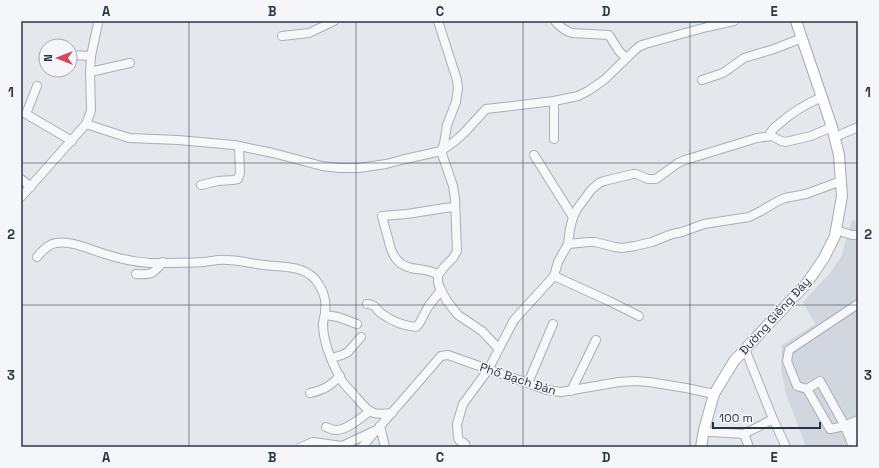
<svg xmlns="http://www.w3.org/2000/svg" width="879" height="468" font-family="'Space Grotesk',sans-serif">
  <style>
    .built { fill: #d2d6de }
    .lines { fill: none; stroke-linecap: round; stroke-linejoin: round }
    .minor-casing { stroke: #a9aeb7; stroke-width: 10 }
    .major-casing { stroke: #a3abb8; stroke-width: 12 }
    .minor { stroke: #f7f8fa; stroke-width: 8 }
    .major { stroke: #fff; stroke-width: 10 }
    .grid { fill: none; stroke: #2b3445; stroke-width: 1; stroke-opacity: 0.55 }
    .labels { text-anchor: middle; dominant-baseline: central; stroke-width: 3; stroke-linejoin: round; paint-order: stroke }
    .street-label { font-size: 12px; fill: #2b3445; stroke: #f4f6f9 }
    .neatline { fill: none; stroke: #2b3445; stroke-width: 1.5 }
    .grid-label { font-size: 13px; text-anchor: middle; font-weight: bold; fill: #2b3445 }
  </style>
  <rect width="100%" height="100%" fill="#e4e7ec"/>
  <path class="built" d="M 852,220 L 858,221 L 858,445 L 853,447 L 806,447 L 786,394 L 781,369 L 782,345 L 815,324 L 803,302 L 830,273 L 841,257 Z"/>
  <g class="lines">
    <g class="minor-casing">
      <g id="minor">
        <path d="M 438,21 L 457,80 L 458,88 L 456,102 L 447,125 L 444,144 L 441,151 L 453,186 L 455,199 L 457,251 L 453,258 L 445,266 L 438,275 L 438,281 L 439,286 L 447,301 L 458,315 L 482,331 L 498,348"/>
        <path d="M 555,21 C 560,27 565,31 572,33 L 609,35 L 619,51 L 626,58"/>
        <path d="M 282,36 L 309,33 L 334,21"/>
        <path d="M 70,55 L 91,56"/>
        <path d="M 90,72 L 130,63"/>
        <path d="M 702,80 L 723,73 L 744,58 L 774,49 L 802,38"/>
        <path d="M 37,86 L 26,114 L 72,141"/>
        <path d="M 554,101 L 554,139"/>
        <path d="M 86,124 L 129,138 L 178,140 L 234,145 L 273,153 L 322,166 L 339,168 L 359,168 L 386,164 L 401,160 L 441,151 L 455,141 L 464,133 L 486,109 L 554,101 L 578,96 L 588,91 L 604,80 L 635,50 L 640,46 L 645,44 L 707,27 L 734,21"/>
        <path d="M 769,136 C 771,130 774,128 779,124 C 792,112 806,104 822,97"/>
        <path d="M 835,137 L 858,127"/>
        <path d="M 534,155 L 573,217"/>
        <path d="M 21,179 L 31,187"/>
        <path d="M 201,185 L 218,181 L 233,180 L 238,179 L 240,173 L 239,146"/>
        <path d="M 21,197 L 86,124 L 91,111 L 90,72 L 91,56 L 98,23"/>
        <path d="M 836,230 L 852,235 L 858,235"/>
        <path d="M 568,244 L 589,242 L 595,242 L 615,247 L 622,248 L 635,246 L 652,242 L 672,234 L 682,232 L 704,224 L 749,217 L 761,211 L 778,201 L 785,198 L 806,194 L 841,181"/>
        <path d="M 37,257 C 41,252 49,244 56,243 C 71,240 90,250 105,254 C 120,259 134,262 150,263 C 167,263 186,263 204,262 C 212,261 220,259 228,260 C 240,260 252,264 264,265 C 281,267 302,265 315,279 C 323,289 327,300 325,312 C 325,316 323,320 323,324 C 323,342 333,365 342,381 C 346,387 352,392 356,397 C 369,412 371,416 392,413"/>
        <path d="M 136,274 C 152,275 153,274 163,262"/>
        <path d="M 438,275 C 430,269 420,270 411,268 C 395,264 391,252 388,238 C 386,231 384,224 382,216 L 407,214 L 445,208 L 455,207"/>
        <path d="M 554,276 L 609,301 L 639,316"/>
        <path d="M 367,304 C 376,304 376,310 382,314 C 392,321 405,326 416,327 L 419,324 L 428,307 L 441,290"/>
        <path d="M 325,315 L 338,317 L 357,324"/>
        <path d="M 745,349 L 773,419 L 786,447"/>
        <path d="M 331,358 L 342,355 L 348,352 L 361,337"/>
        <path d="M 528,383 L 553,324"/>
        <path d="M 807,389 L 797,386 L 787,361 L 789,350 L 858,304"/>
        <path d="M 571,391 L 596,340"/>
        <path d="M 310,393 C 324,390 330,386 340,376"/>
        <path d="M 851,423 L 858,439"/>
        <path d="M 380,426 L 385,447"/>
        <path d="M 326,427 C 329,428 332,430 335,430 C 346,431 362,417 370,411"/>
        <path d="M 704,430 L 710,432 L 744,434 L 773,419"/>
        <path d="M 744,434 L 749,447"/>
        <path d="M 301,447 L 313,442 L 342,446 L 374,431"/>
        <path d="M 362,447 L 441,356 L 448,355 L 547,390 L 561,392 L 619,382 L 635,381 L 649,382 L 686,388 L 714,394"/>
        <path d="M 466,447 C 466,443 463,442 460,441 L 458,438 L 457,424 L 463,404 L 488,370 L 514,320 L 554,276 L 558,262 L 568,244 L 570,229 L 573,217 L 577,209 L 591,190 L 599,183 L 604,181 L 633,174 L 636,174 L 648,179 L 656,179 L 678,163 L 685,160 L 757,138 L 772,136 L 781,141 L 785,142 L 811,136 L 832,127"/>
        <path d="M 853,447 L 845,426 L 820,381 L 807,389 L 830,429 L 845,426 L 858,420"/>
      </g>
    </g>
    <g class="major-casing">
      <path id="major" d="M 701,447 L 704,430 L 714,394 L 734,361 L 807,283 L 824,258 L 835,236 L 836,230 L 842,196 L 839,155 L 832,127 L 796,21"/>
    </g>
    <use href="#minor" class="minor"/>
    <use href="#major" class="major"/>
  </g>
  <path class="grid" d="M 189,21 L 189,447M 356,21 L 356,447M 523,21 L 523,447M 690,21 L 690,447M 21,163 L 858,163M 21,305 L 858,305"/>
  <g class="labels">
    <g class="street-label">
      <text transform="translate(775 316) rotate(-48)">Đường Giếng Đáy</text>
      <text transform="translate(518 379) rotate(18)">Phố Bạch Đàn</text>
    </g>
  </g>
  <rect width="879" height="468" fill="none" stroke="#f4f6f9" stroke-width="44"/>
  <g transform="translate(58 58) rotate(270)"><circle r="19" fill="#f4f6f9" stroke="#a4a8b1"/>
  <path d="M0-3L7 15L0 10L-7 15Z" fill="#d1495b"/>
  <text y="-6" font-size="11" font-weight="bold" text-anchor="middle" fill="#2b3445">N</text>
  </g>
  <path d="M713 422v6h107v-6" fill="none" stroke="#2b3445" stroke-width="2"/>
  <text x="719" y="422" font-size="12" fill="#2b3445" stroke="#f4f6f9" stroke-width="3" paint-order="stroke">100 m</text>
  <rect x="22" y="22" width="835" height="424" class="neatline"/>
  <g class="grid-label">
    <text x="106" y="16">A</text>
    <text x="272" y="16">B</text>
    <text x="440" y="16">C</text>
    <text x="606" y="16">D</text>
    <text x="774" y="16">E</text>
    <text x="11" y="97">1</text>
    <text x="868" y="97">1</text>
    <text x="11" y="239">2</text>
    <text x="868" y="239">2</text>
    <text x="11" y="380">3</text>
    <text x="868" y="380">3</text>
    <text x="106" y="462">A</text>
    <text x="272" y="462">B</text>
    <text x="440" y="462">C</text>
    <text x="606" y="462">D</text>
    <text x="774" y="462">E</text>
  </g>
</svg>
